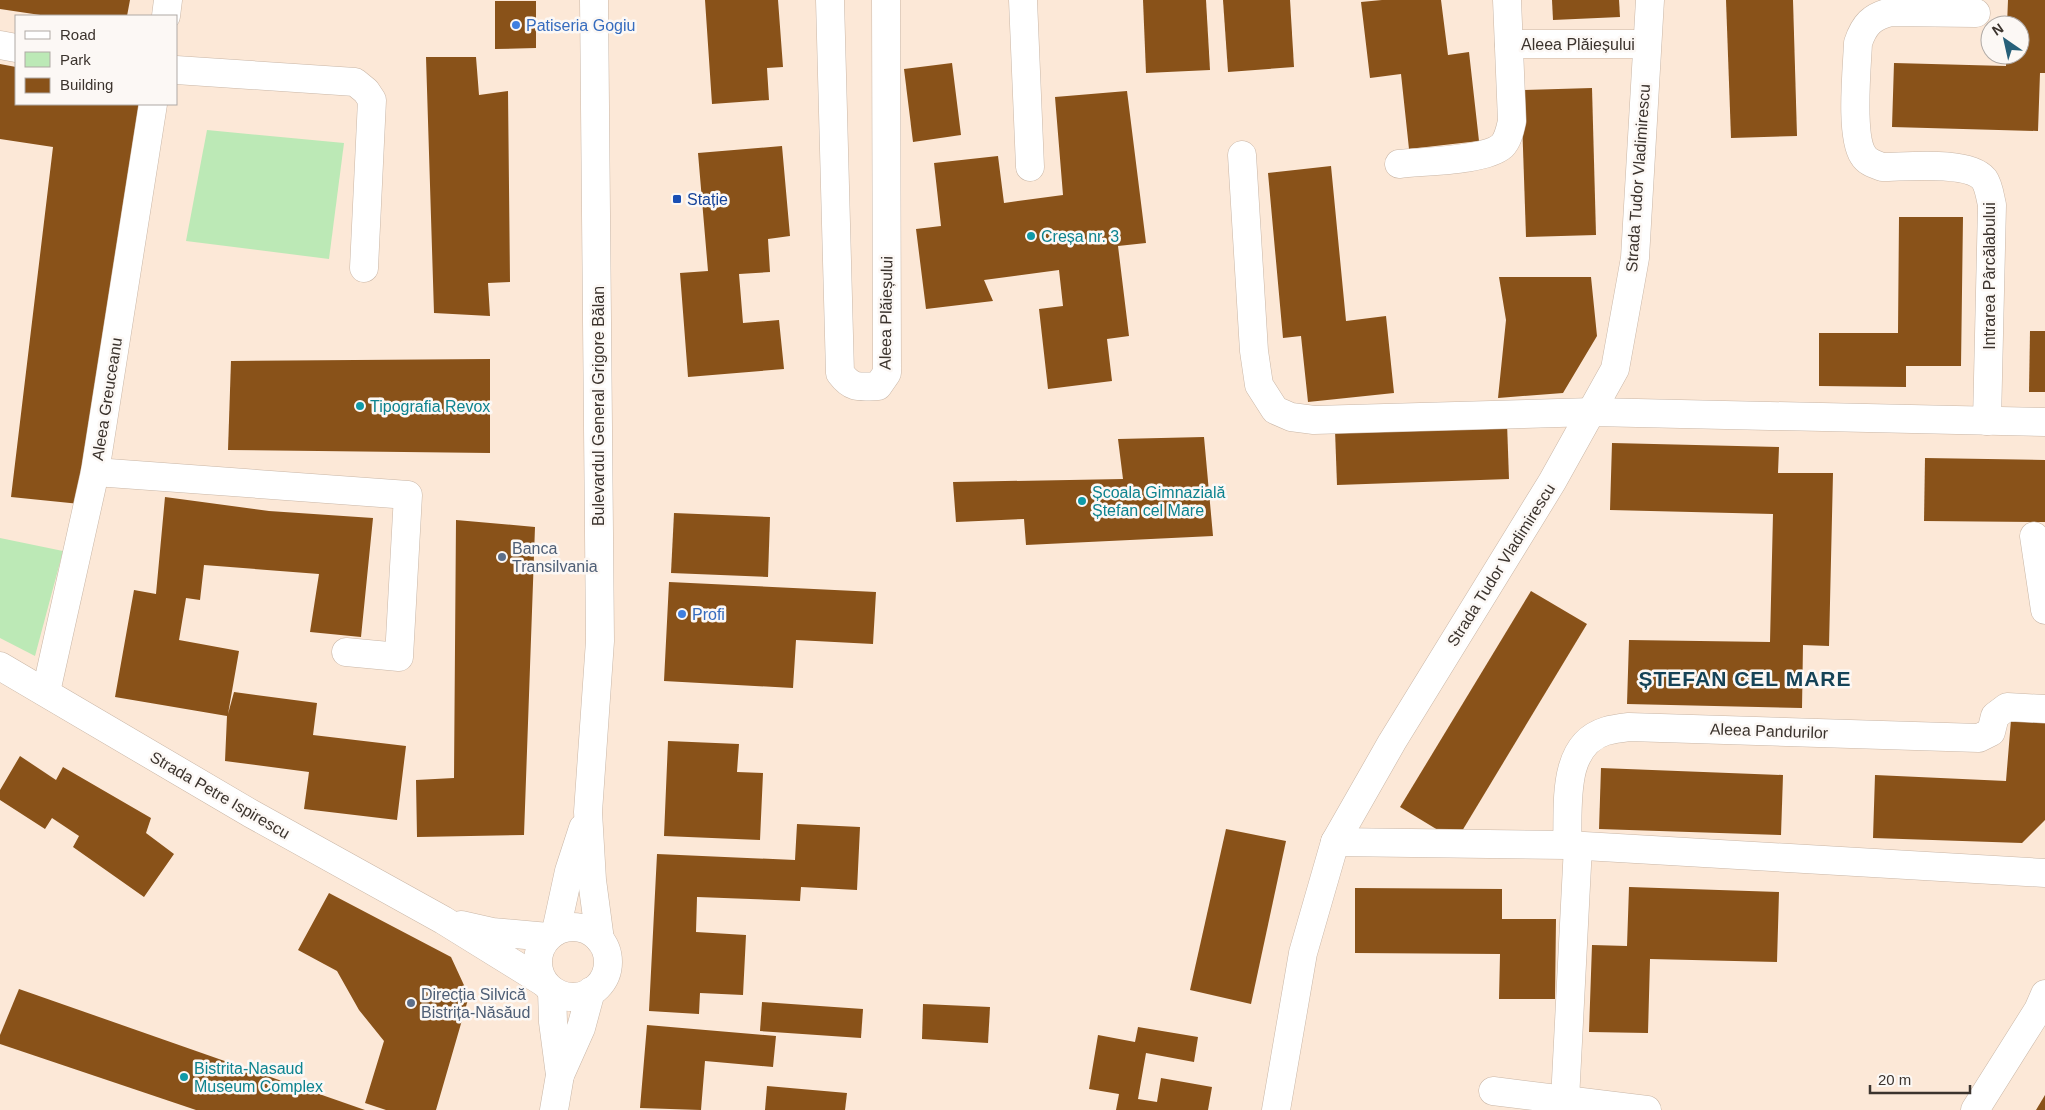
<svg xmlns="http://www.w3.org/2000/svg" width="2045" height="1110" font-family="Arial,sans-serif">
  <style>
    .green { fill: #bce9b6 }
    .building { fill: #895219 }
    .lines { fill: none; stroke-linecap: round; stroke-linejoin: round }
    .minor-casing { stroke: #c9b6a6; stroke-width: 29 }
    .minor { stroke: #fff; stroke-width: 28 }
    .shop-dot { fill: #3f7fe0; stroke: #fcf8f5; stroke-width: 2 }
    .transit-dot { fill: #1a4fb4; stroke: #fcf8f5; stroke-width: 2 }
    .culture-dot { fill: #0f9aa8; stroke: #fcf8f5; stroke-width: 2 }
    .service-dot { fill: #5c6f8a; stroke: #fcf8f5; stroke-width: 2 }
    .labels { text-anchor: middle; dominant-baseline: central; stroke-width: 5; stroke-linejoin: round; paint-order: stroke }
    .shop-label { font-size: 16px; fill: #366cbe; stroke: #fcf8f5; text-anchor: start }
    .street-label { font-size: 16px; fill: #3b332d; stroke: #fcf8f5 }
    .transit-label { font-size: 16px; fill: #164399; stroke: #fcf8f5; text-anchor: start }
    .culture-label { font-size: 16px; fill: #0d838f; stroke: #fcf8f5; text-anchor: start }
    .service-label { font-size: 16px; fill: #4e5e75; stroke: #fcf8f5; text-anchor: start }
    .district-label { font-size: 21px; font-weight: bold; letter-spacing: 1px; fill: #154357; stroke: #fcf8f5 }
  </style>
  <rect width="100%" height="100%" fill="#fce8d7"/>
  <g class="green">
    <path d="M 207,130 L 344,143 L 329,259 L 186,241 Z"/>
    <path d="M 0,538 L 63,551 L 35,656 L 0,638 Z"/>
  </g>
  <g class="building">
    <path d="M 0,0 L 130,0 L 127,16 L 47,16 L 0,9 Z"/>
    <path d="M 705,0 L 778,0 L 783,67 L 767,68 L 769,100 L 712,104 Z"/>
    <path d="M 1143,0 L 1206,0 L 1210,70 L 1146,73 Z"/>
    <path d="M 1223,0 L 1290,0 L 1294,67 L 1228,72 Z"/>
    <path d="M 1382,0 L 1441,0 L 1448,55 L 1469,52 L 1479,141 L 1409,149 L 1401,74 L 1370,78 L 1361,2 Z"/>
    <path d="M 1552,0 L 1619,0 L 1620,17 L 1553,20 Z"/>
    <path d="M 1726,0 L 1793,0 L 1797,136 L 1731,138 Z"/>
    <path d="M 2008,0 L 2045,0 L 2045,73 L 2040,73 L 2038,131 L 1892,127 L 1894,63 L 2006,66 L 2006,55 L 2020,55 L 2020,25 L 2007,25 Z"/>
    <path d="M 495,1 L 536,1 L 536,48 L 495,49 Z"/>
    <path d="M 426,57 L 476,57 L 479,95 L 508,91 L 510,282 L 488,283 L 490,316 L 434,313 Z"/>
    <path d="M 952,63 L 961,135 L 913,142 L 904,69 Z"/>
    <path d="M 0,64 L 16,67 L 16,104 L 141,104 L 80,504 L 11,497 L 53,147 L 0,139 Z"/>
    <path d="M 1592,88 L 1596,235 L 1526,237 L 1521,90 Z"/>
    <path d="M 1127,91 L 1146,243 L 1118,246 L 1129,336 L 1107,339 L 1112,381 L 1048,389 L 1039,309 L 1063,306 L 1059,270 L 984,280 L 993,301 L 926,309 L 916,229 L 941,226 L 934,163 L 998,156 L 1004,203 L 1063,195 L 1055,97 Z"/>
    <path d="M 782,146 L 790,236 L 768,239 L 770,272 L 739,274 L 743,323 L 779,320 L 784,369 L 688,377 L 680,273 L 708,271 L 698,153 Z"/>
    <path d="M 1331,166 L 1346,321 L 1386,316 L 1394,393 L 1308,402 L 1301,336 L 1283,338 L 1268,173 Z"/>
    <path d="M 1899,217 L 1963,217 L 1961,366 L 1906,366 L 1906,387 L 1819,386 L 1819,333 L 1898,333 Z"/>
    <path d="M 1499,277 L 1591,277 L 1597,336 L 1563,393 L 1498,398 L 1506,320 Z"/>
    <path d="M 2030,331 L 2045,331 L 2045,392 L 2029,392 Z"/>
    <path d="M 490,359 L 490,453 L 228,450 L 231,361 Z"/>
    <path d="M 1507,423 L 1509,479 L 1337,485 L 1335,430 Z"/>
    <path d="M 1204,437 L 1213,536 L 1026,545 L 1024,519 L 956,522 L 953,482 L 1123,479 L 1118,439 Z"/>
    <path d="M 1612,443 L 1779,447 L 1778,473 L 1833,473 L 1829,646 L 1803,645 L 1802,708 L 1627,704 L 1629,640 L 1770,642 L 1773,514 L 1610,510 Z"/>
    <path d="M 1925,458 L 2045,460 L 2045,522 L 1924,521 Z"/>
    <path d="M 165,497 L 269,511 L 373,518 L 361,637 L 310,632 L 319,574 L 204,565 L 200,600 L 186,598 L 179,640 L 239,651 L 228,714 L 234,692 L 317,703 L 313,735 L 406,746 L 397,820 L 304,809 L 309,772 L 225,761 L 227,716 L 115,697 L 134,590 L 156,594 Z"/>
    <path d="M 674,513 L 770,517 L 768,577 L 671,573 Z"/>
    <path d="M 456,520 L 535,527 L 524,835 L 417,837 L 416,780 L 454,778 Z"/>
    <path d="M 669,582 L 876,592 L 873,644 L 796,640 L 793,688 L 664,681 Z"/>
    <path d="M 1531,591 L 1587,624 L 1456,841 L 1400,807 Z"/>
    <path d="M 2011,720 L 2045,722 L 2045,820 L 2022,843 L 1873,838 L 1875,775 L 2006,781 Z"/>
    <path d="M 668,741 L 739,744 L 737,772 L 763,773 L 760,840 L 664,836 Z"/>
    <path d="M 20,756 L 56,780 L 63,767 L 151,818 L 146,833 L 174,854 L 144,897 L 73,847 L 79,836 L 52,818 L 45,829 L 0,800 L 0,790 Z"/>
    <path d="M 1601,768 L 1783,775 L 1781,835 L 1599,829 Z"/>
    <path d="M 797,824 L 860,827 L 857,890 L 801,887 L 800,901 L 697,897 L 696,932 L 746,935 L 743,995 L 700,993 L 699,1014 L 649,1011 L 657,854 L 795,860 Z"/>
    <path d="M 1226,829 L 1286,841 L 1251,1004 L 1190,990 Z"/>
    <path d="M 1629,887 L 1779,892 L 1777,962 L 1650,959 L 1648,1033 L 1589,1032 L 1592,945 L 1627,946 Z"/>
    <path d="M 1355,888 L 1502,889 L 1502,919 L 1556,919 L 1555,999 L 1499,999 L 1500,954 L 1355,953 Z"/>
    <path d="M 329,893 L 451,957 L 469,996 L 436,1110 L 386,1110 L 365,1103 L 384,1041 L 359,1010 L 337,971 L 298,950 Z"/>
    <path d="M 19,989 L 365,1110 L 196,1110 L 0,1044 L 0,1035 Z"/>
    <path d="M 762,1002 L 863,1009 L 861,1038 L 760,1031 Z"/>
    <path d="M 923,1004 L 990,1007 L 988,1043 L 922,1039 Z"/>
    <path d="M 647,1025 L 776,1036 L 773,1067 L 705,1061 L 701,1110 L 640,1108 Z"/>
    <path d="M 1138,1027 L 1198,1037 L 1194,1062 L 1146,1053 L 1138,1099 L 1157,1102 L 1161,1078 L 1212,1087 L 1208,1110 L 1116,1110 L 1119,1094 L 1089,1089 L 1098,1035 L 1135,1042 Z"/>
    <path d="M 767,1086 L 847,1093 L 845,1110 L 765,1110 Z"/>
    <path d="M 2045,1095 L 2045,1110 L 2036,1110 Z"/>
  </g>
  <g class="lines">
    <g class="minor-casing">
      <g id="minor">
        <path d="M 594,0 L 600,641 L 588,812 L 592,880 L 600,940"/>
        <path d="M 830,0 L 840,373 C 852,389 859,387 878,386 L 887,373 L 886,0"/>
        <path d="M 1023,0 L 1030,167"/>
        <path d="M 1976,13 L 1891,12 C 1872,16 1864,25 1858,43 C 1857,68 1850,135 1863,155 C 1867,162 1874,164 1882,167 C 1906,167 1968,160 1984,179 C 1989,186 1990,197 1992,205 L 1987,421"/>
        <path d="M 166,16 L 168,0"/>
        <path d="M 1509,44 L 1647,44"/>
        <path d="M 0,45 L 16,48"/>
        <path d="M 176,70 L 355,82 L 366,91 L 372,100 L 364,268"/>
        <path d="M 1242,155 L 1254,351 L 1259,385 L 1275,410 L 1291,417 L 1314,420 L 1593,412 L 2045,422"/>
        <path d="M 1399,164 C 1423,161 1485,161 1502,146 C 1508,140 1510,130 1512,121 L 1507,0"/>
        <path d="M 95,472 L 408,495 L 399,657 L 346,652"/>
        <path d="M 2034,536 L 2045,610"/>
        <path d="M 0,666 L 250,813 L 443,920 L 543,982"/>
        <path d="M 46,692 L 95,472 L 153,104"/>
        <path d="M 1335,842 L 1567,845 L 2045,873"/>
        <path d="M 1567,845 C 1569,808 1560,745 1606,731 C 1613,729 1621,728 1629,727 L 1979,738 L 1991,732 L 1995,716 L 2007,707 L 2045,709"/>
        <path d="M 461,925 L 492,932 L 548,937"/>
        <circle cx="573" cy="962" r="35"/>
        <path d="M 556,931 L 569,871 L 583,828"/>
        <path d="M 552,991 L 553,1022 L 560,1075"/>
        <path d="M 1493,1091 L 1647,1110"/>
        <path d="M 1565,1100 L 1578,846"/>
        <path d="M 554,1110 L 560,1075 L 581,1028 L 591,991"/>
        <path d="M 1276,1110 L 1303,953 L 1335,842 L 1392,742 L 1552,482 L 1615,369 L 1635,258 L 1650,0"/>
        <path d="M 1975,1110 L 2038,1010 L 2045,994"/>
      </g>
    </g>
    <use href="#minor" class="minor"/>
  </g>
  <g class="shop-dot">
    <circle cx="516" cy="25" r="5"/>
    <circle cx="682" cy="614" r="5"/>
  </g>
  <rect class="transit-dot" x="672" y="194" width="10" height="10" rx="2.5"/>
  <g class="culture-dot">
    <circle cx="1031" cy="236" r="5"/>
    <circle cx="360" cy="406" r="5"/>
    <circle cx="1082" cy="501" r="5"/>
    <circle cx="184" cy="1077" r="5"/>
  </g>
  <g class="service-dot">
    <circle cx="502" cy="557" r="5"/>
    <circle cx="411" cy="1003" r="5"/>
  </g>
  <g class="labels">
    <g class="shop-label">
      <text x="526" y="25">Patiseria Gogiu</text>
      <text x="692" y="614">Profi</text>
    </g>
    <g class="street-label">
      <text x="1578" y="44">Aleea Plăieșului</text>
      <text transform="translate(1638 178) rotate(-86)">Strada Tudor Vladimirescu</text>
      <text transform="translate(1989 276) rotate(-90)">Intrarea Pârcălabului</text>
      <text transform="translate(886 313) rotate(-89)">Aleea Plăieșului</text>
      <text transform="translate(107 399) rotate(-81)">Aleea Greuceanu</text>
      <text transform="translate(598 406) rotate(-90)">Bulevardul General Grigore Bălan</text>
      <text transform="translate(1501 565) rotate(-58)">Strada Tudor Vladimirescu</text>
      <text transform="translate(1769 731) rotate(2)">Aleea Pandurilor</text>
      <text transform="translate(220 795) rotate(30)">Strada Petre Ispirescu</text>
    </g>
    <g class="transit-label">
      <text x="687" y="199">Stație</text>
    </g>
    <g class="culture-label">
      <text x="1041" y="236">Creșa nr. 3</text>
      <text x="370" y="406">Tipografia Revox</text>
      <text x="1092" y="492">Școala Gimnazială<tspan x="1092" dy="18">Ștefan cel Mare</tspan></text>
      <text x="194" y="1068">Bistrita-Nasaud<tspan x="194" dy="18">Museum Complex</tspan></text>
    </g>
    <g class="service-label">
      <text x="512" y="548">Banca<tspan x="512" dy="18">Transilvania</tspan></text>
      <text x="421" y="994">Direcția Silvică<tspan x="421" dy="18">Bistrița-Năsăud</tspan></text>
    </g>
    <g class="district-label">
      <text x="1745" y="678">ȘTEFAN CEL MARE</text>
    </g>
  </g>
  <rect x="15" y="15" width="162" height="90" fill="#fcf8f5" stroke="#afa9a5"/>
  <rect x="25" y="31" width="25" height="8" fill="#ffffff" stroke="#afa9a5"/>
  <text x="60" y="40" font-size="15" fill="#3b332d">Road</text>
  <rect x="25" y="52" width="25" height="15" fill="#bce9b6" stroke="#afa9a5"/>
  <text x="60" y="65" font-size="15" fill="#3b332d">Park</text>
  <rect x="25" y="78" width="25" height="15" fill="#895219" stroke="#afa9a5"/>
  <text x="60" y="90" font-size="15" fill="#3b332d">Building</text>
  <g transform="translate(2005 40) rotate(326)"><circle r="24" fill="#fcf8f5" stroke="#afa9a5"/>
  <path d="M0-4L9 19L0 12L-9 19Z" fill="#276079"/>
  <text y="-8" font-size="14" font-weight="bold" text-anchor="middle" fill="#3b332d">N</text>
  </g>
  <path d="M1870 1085v8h100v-8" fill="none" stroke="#3b332d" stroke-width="2.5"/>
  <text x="1878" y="1085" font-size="15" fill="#3b332d" stroke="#fcf8f5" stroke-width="4" paint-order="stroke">20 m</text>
</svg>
